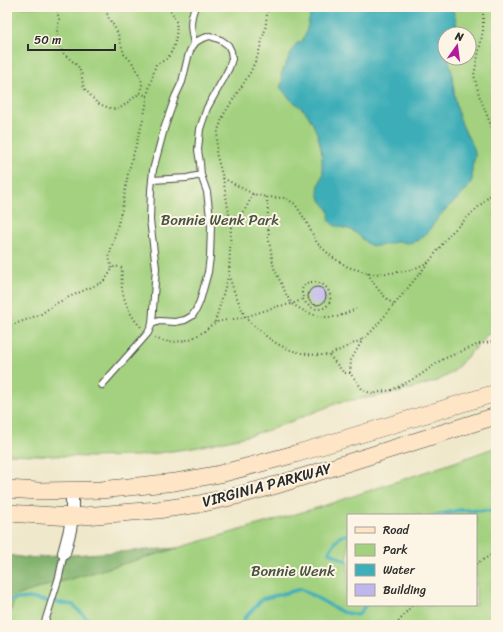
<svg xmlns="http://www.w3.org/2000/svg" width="503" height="632" font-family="Sriracha,sans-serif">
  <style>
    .green { fill: #a3d17f; stroke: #677e55; fill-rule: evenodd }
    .forest { fill: #82b36e; stroke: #566f4c }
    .water { fill: #3eaeb8; stroke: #346c72 }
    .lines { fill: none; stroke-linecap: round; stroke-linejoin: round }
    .stream { stroke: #3eaeb8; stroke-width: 3.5 }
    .building { fill: #c0b6ee }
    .lane-casing { stroke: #484743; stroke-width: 8 }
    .street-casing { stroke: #484743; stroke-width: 14 }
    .secondary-casing { stroke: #484743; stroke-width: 18 }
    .path { stroke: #484743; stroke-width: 2; stroke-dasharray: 1 3; stroke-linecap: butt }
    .lane { stroke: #fff; stroke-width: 6 }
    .street { stroke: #fff; stroke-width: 12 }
    .secondary { stroke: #fde5c5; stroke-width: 17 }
    .labels { text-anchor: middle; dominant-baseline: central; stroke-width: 4; stroke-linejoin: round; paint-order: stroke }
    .park-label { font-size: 15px; fill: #495440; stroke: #fcf5e5 }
    .street-label { font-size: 15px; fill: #2b2b2b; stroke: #fcf5e5 }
  </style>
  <rect width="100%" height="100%" fill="#fcf5e5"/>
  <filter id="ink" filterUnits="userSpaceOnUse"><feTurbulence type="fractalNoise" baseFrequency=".025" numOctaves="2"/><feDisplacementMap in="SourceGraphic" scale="8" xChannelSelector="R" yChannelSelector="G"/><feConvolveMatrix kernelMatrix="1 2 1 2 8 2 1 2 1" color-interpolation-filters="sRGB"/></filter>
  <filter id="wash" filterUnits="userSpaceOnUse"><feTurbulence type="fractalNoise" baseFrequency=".012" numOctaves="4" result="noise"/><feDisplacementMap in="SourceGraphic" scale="16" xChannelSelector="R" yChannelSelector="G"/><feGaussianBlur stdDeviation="0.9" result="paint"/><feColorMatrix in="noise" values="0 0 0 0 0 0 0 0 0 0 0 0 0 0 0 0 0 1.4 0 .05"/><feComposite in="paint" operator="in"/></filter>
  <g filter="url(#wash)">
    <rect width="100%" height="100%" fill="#efe8cb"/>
    <g class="green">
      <path d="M 7,7 L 496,7 L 496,331 L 487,335 L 452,373 L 437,381 L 397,393 L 340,402 L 272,429 L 247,436 L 193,448 L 137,456 L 88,457 L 7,454 ZM 445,34 L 469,34 L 469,58 L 445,58 Z"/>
      <path d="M 496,447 L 496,625 L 7,625 L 7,621 L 15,596 L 39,588 L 320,507 L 455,462 ZM 348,515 L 476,515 L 476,605 L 348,605 Z"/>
    </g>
    <path class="forest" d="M 178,548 L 39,588 L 16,596 L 7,621 L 7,555 L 27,558 Z"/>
    <path class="water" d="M 311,7 L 451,7 C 456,15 457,25 457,34 L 445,34 L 445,58 L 449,58 C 449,63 451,68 452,73 C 454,93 456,113 465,131 C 468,139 476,147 475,156 C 475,160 472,164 472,168 C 472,172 473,176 472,180 C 469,191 452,203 444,211 C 435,220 429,234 418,240 C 408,245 406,242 397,242 C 388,243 380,248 370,245 C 363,242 359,234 351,230 C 346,228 335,227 331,223 C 328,219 330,216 329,212 C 327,207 324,204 321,200 C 315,192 320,182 323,174 C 321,166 323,157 321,149 C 319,136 313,122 305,111 C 300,107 295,103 290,99 C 286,95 284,91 280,87 L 283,81 C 282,79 281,77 281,75 C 281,73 295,45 296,44 C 298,42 300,42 302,41 C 306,36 311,14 311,7 Z"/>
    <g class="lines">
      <g class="stream">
        <path d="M 436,515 L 460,510 L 496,511"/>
        <path d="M 348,534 L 339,537 L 329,552 L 348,562"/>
        <path d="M 7,602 L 9,600 L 29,598 L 73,605 L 94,625"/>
        <path d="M 244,625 L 244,619 L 262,599 L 301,589 L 342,612 L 358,615 L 366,605"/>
      </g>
    </g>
    <g id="blocks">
      <circle class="building" cx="317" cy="296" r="9"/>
    </g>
  </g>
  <g filter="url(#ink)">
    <use href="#blocks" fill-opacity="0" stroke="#484743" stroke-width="1"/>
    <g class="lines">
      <g class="lane-casing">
        <g id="lane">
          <path d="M 194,44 C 191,30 189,21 195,7"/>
          <path d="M 152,180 L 187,178 L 201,175"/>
          <path d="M 102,385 L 148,333 L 152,324 L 156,268 L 150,220 L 151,190 L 153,170 L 164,129 L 175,97 L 182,82 L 188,57 L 190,51 L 194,44 L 196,42 L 201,39 L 210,36 L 221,40 L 228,45 L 231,51 L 232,59 L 229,68 L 225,76 L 207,108 L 200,129 L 198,150 L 200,163 L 201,175 L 207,192 L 211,226 L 210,257 L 208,272 L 200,301 L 196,310 L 192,316 L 185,320 L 175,322 L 159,321 L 152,324"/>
          <path d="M 44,625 L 59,577 L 64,553"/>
        </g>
      </g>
      <g class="street-casing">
        <path id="street" d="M 64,553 L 70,530 L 72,517 L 72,490"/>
      </g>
      <g class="secondary-casing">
        <g id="secondary">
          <path d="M 7,489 L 38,491 L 101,490 L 175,482 L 220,474 L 295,454 L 496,393"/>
          <path d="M 7,513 L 72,517 L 157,510 L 199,504 L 240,495 L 280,484 L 496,416"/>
        </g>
      </g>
      <g class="path">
        <path d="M 56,7 L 59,19 L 57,32 L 59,40 L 59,45 L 63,53 L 78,66 L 82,75 L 82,79 L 84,88 L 97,103 L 109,108 L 114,109 L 119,109 L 140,93 L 142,84 L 141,78 L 132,62 L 124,54 L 118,34 L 114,26 L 109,19 L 105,7"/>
        <path d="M 268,7 L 265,30 L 258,55 L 250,73 L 224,114 L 218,130 L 216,153 L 223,178 L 253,194 L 267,197 L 285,198 L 295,204 L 306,221 L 317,243 L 332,257 L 348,267 L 371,274 L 391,273 L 411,270 L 429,262"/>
        <path d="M 480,7 L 483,11 L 483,31 L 474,75 L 479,95 L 496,138"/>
        <path d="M 140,93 L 147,96 L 147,100 L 144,116 L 128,174 L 122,209 L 109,257 L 112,269 L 115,266 L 122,268 C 122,274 121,281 122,288 C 124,302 131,318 142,328"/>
        <path d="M 147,96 L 156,64 C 159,63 164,61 167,58 C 175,51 179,28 175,18 C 173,14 170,11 168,7"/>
        <path d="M 223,178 L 231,226"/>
        <path d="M 496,190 L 449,235 L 429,262 L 394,305 L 371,332 L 363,339 L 351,360 L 350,373 L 357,382 L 363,390 L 373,394 L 380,392 L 392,390 L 419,376 L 441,360 L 479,344 L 496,341"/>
        <path d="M 253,194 L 246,208 L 231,226 L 230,248 L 229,276 L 234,291 L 245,317 L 279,306 L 292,304 L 303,299 C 303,297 302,295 302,293 C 301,277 325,280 329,292 C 336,308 313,317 303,299"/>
        <path d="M 267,197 L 269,241 L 274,268 L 287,296 L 292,304 L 304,311 L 320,317 L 337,317 L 356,309"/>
        <path d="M 368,273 C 375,287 382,295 394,305"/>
        <path d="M 215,322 L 228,277"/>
        <path d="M 7,327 L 23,321 L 41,314 L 55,304 L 69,297 L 103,282 L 108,276 L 112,269"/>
        <path d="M 155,338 C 170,345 189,342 203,332 C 207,330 210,325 215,323 C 220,320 239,319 245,317 C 264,336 280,350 307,354 C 314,355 322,355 329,355"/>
        <path d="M 350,373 L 344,373 L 329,355 L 363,339"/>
        <path d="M 476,564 L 496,552"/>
        <path d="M 396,625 L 412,605"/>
      </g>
      <use href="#lane" class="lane"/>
      <use href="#street" class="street"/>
      <use href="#secondary" class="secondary"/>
    </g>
  </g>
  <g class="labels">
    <g class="park-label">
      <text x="220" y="220">Bonnie Wenk Park</text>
      <text x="293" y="571">Bonnie Wenk</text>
    </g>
    <g class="street-label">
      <text transform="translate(267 485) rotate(-15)">VIRGINIA PARKWAY</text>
    </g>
  </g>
  <rect width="503" height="632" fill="none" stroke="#fcf5e5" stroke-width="24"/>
  <rect x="347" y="514" width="130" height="92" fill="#fcf5e5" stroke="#a8a49b"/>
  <rect x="355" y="527" width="20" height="6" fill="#fde5c5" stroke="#a8a49b"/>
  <text x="383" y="534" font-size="12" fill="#2b2b2b">Road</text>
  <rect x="355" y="544" width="20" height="12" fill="#a3d17f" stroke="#a8a49b"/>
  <text x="383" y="554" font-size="12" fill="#2b2b2b">Park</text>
  <rect x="355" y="564" width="20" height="12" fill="#3eaeb8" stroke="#a8a49b"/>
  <text x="383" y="574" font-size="12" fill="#2b2b2b">Water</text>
  <rect x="355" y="584" width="20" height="12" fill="#c0b6ee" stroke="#a8a49b"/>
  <text x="383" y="594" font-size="12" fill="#2b2b2b">Building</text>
  <g transform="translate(457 46) rotate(14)"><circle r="19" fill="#fcf5e5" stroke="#a8a49b"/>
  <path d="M0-3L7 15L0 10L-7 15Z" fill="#b5179e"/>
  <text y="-6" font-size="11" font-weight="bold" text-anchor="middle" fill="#2b2b2b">N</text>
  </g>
  <path d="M28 44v6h87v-6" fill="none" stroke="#2b2b2b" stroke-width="2"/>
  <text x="34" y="44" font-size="12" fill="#2b2b2b" stroke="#fcf5e5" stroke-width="3" paint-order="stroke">50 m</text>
</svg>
